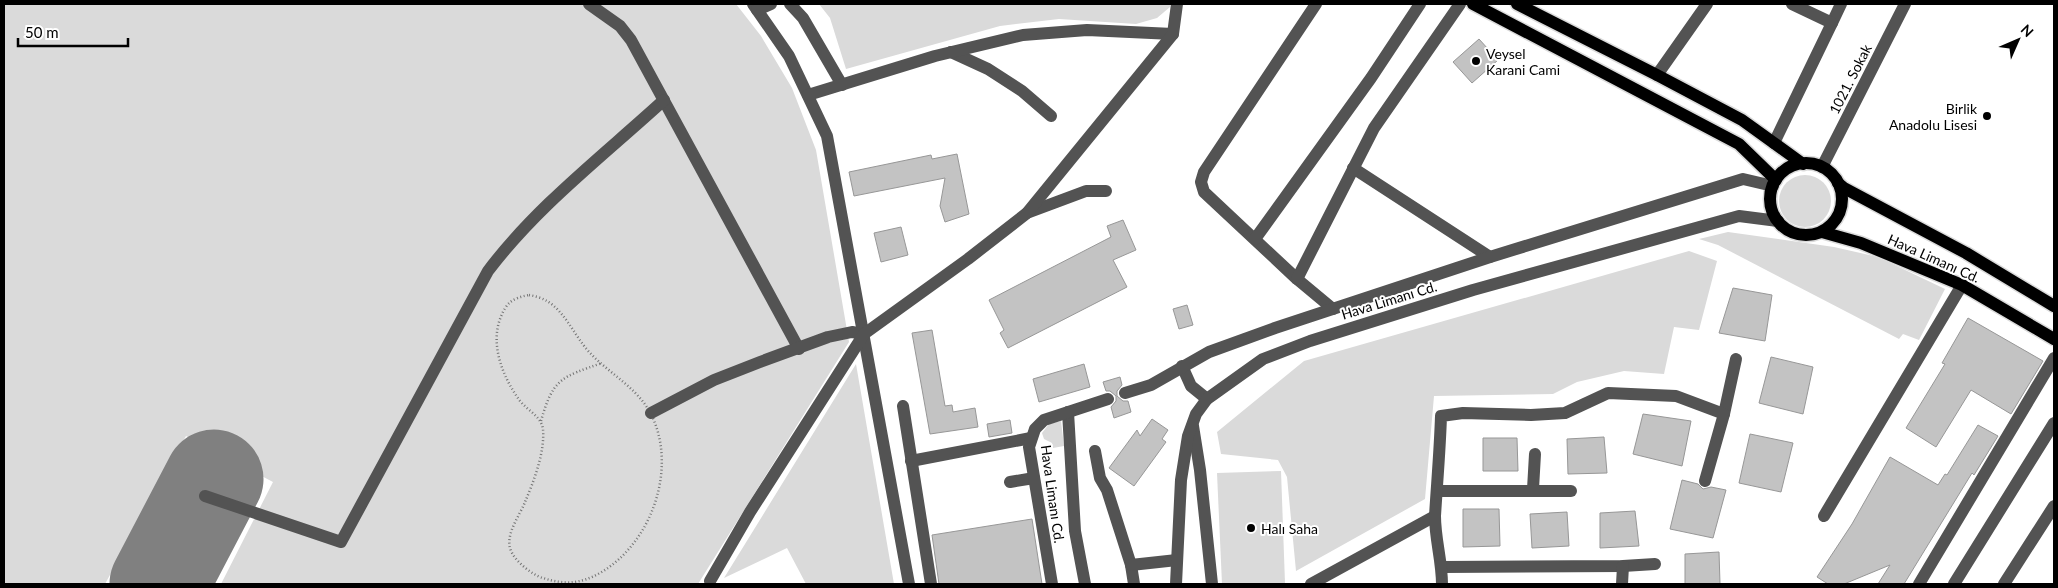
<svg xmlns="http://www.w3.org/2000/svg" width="2058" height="588" font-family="Lato,sans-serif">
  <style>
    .green { fill: #dadada }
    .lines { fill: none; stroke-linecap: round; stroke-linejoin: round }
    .runway { stroke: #808080; stroke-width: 99 }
    .building { fill: #c3c3c3; stroke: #979797 }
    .major-casing { stroke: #dbdbdb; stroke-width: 15 }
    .path { stroke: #757575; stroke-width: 2.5; stroke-dasharray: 1 2.5; stroke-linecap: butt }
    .minor { stroke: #535353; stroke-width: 12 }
    .major { stroke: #000; stroke-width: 12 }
    .poi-dot { fill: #000; stroke: #fff; stroke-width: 2 }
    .labels { text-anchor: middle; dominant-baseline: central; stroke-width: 4; stroke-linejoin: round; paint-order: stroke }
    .poi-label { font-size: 14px; fill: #000; stroke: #fff; text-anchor: start }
    .street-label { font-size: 14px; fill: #000; stroke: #fff }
  </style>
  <rect width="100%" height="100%" fill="#fff"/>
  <g class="green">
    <path d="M 4,4 L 736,4 L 761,36 L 792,88 L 816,150 L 849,342 L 698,584 L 221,584 L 273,482 L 186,436 L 105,584 L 4,584 Z"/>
    <path d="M 819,4 L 1170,4 L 1170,7 L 1157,18 L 1136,24 L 1059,19 L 1000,26 L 846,69 L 830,18 Z"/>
    <circle cx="1805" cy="201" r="26"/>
    <path d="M 1728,232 L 1834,247 L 1878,257 L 1945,289 L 1919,340 L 1903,334 L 1899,339 L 1718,245 L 1699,239 Z"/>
    <path d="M 1689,251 L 1717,261 L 1699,330 L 1674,327 L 1664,374 L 1624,371 L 1577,382 L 1553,394 L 1434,396 L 1425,499 L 1296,571 L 1287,477 L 1278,460 L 1221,454 L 1217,432 L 1304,361 Z"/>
    <path d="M 856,364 L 894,584 L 806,584 L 787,548 L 724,578 Z"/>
    <path d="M 1061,421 L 1064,446 L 1053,448 L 1052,443 L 1044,439 L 1042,433 L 1049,424 Z"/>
    <path d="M 1281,471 L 1285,583 L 1222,584 L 1217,473 Z"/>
  </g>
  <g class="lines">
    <path class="runway" d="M 159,584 L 214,479"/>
  </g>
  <g class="building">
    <path d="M 1479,39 L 1498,60 L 1472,83 L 1453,62 Z"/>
    <path d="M 957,154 L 969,214 L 945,222 L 940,206 L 945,178 L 854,196 L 849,172 L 931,155 L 932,159 Z"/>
    <path d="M 1123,220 L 1136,250 L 1113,260 L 1127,287 L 1008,348 L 1000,333 L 1004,330 L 989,300 L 1111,237 L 1107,226 Z"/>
    <path d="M 901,227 L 908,255 L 881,262 L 874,233 Z"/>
    <path d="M 1733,288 L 1772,295 L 1765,341 L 1719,333 Z"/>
    <path d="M 1187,305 L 1193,325 L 1179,329 L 1173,309 Z"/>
    <path d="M 1968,318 L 2043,361 L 2011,414 L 1971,390 L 1936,447 L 1906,428 L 1945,364 L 1942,363 Z"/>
    <path d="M 932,330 L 945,406 L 952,405 L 953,412 L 975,408 L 978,427 L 930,434 L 912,333 Z"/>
    <path d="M 1771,357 L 1813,367 L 1803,414 L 1759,403 Z"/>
    <path d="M 1084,364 L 1090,387 L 1039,402 L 1033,379 Z"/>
    <path d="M 1120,377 L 1122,385 L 1117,391 L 1117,396 L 1123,401 L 1128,401 L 1131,412 L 1114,418 L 1111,407 L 1116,401 L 1116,396 L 1110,391 L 1106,391 L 1103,382 Z"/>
    <path d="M 1643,414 L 1691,421 L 1682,466 L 1633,454 Z"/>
    <path d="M 1152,419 L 1168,430 L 1162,439 L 1166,442 L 1134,486 L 1109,468 L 1137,430 L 1140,436 Z"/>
    <path d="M 1010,420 L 1012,433 L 989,437 L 987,424 Z"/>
    <path d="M 1978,425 L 1998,436 L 1974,475 L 1972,473 L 1904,584 L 1878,584 L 1890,565 L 1844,584 L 1828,584 L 1817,577 L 1852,524 L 1890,457 L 1938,485 L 1945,474 L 1947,475 Z"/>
    <path d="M 1750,434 L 1793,443 L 1781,492 L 1739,483 Z"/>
    <path d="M 1604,437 L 1607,473 L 1568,474 L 1567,439 Z"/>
    <path d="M 1483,438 L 1517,438 L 1518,471 L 1483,471 Z"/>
    <path d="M 1682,480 L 1698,484 L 1703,489 L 1711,487 L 1726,490 L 1713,538 L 1670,529 Z"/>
    <path d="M 1463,509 L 1499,509 L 1500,546 L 1463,547 Z"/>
    <path d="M 1635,511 L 1639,546 L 1600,548 L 1600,513 Z"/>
    <path d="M 1567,512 L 1569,546 L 1532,548 L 1530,514 Z"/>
    <path d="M 1032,519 L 1042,584 L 939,584 L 932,535 Z"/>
    <path d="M 1719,552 L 1720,584 L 1685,584 L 1685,554 Z"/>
  </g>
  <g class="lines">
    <g class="major-casing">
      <g id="major">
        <path d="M 1473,4 L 1739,144 L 1776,180"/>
        <path d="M 1517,4 L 1657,75 L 1742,120 L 1803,164"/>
        <circle cx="1806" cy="199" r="36"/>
        <path d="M 1838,183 L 1844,188 L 1966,253 L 2054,306"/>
        <path d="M 1822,232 L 1861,243 L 1962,285 L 2054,339"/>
      </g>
    </g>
    <g class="path">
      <path d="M 529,295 C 535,296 542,298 547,301 C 567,313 576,340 593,356 C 612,375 638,389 651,414 C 678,468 652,543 600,573 C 580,584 565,585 543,578 C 532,575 513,560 510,548 C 506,533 520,515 525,502 C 534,481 545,452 543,429 C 541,416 528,411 520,401 C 504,379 490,347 500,319 C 506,303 512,298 529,295 Z"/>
      <path d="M 541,421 C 553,378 562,377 602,363"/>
    </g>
    <g class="minor">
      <path d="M 589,4 L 620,26 L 631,40 L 799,349"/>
      <path d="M 753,4 L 789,56 L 827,136 L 909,584"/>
      <path d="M 790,4 L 803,18 L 842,85"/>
      <path d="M 1316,4 L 1204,172 L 1201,182 L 1204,192 L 1297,279 L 1333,309"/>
      <path d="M 757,10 L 771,4"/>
      <path d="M 1832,23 L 1841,4"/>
      <path d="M 951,52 L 988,69 L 1022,91 L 1051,116"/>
      <path d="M 1657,75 L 1707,4"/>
      <path d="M 808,95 L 935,56 L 1023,35 L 1087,30 L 1173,34"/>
      <path d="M 1774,143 L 1832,23 L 1792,4"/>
      <path d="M 1822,167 L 1905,4"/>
      <path d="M 1353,168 L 1490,257"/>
      <path d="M 1027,213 L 1086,191 L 1106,191"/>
      <path d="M 1255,239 L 1371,78 L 1420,4"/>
      <path d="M 1297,279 L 1374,128 L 1460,4"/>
      <path d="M 1182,366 L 1191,386 L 1207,399"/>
      <path d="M 1125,393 L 1151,385 L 1209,352 L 1275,328 L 1490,257 L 1743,179 L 1773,186"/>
      <path d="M 903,406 L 931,584"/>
      <path d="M 1068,412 L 1075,531 L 1085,584"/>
      <path d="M 651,413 L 714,380 L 760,362 L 828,337 L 852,332 L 864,334"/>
      <path d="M 1724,414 L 1736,359"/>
      <path d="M 1193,426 L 1200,470 L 1212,584"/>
      <path d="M 1095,451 L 1100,478 L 1107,490 L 1131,565 L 1134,584"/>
      <path d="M 911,461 L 1031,438"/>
      <path d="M 1010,482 L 1034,478"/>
      <path d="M 1533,489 L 1535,454"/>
      <path d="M 1438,491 L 1571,491"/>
      <path d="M 205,496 L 341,542 L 488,271 C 537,206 604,155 664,100"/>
      <path d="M 1824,516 L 1962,285"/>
      <path d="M 1131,565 L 1177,560"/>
      <path d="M 1442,567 L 1623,566 L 1655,564"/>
      <path d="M 710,581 L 750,512 L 864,334 L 968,259 L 1027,213 L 1173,34 L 1177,4"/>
      <path d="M 1052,584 L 1029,447 L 1035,429 L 1044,420 L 1108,399"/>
      <path d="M 1176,584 L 1181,480 L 1188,436 L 1196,414 L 1207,399 L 1263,359 L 1310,341 L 1473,290 L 1739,216 L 1778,221"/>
      <path d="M 1311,584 L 1435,516"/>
      <path d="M 1442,584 C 1442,561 1435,539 1435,516 C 1437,483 1440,449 1441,416 L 1463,413 L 1531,415 L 1565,413 L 1608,393 L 1676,396 L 1724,414 L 1705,481"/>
      <path d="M 1622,584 L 1623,566"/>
      <path d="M 1919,584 L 2054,358"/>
      <path d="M 1954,584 L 2054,423"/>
      <path d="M 2004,584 L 2054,506"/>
    </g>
    <use href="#major" class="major"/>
  </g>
  <g class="poi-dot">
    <circle cx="1476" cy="61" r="5"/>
    <circle cx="1987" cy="116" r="5"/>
    <circle cx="1251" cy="528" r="5"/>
  </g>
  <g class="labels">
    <g class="poi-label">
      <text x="1486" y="53">Veysel<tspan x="1486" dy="16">Karani Cami</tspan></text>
      <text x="1977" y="108" text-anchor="end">Birlik<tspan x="1977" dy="16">Anadolu Lisesi</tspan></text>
      <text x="1261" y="528">Halı Saha</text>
    </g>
    <g class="street-label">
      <text transform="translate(1850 79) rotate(-63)">1021. Sokak</text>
      <text transform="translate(1934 258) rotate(24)">Hava Limanı Cd.</text>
      <text transform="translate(1389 300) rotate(-17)">Hava Limanı Cd.</text>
      <text transform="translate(1053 494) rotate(82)">Hava Limanı Cd.</text>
    </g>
  </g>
  <rect width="2058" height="588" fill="none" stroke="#000000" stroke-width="10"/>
  <g transform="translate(2018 40) rotate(45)" stroke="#ffffff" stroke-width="4" paint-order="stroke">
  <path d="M0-4L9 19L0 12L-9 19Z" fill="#000000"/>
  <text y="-8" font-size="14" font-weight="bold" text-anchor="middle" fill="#000000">N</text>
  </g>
  <path d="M18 38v8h110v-8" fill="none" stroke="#000000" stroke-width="2.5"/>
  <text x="25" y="38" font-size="15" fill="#000000" stroke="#ffffff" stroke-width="4" paint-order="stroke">50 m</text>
</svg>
